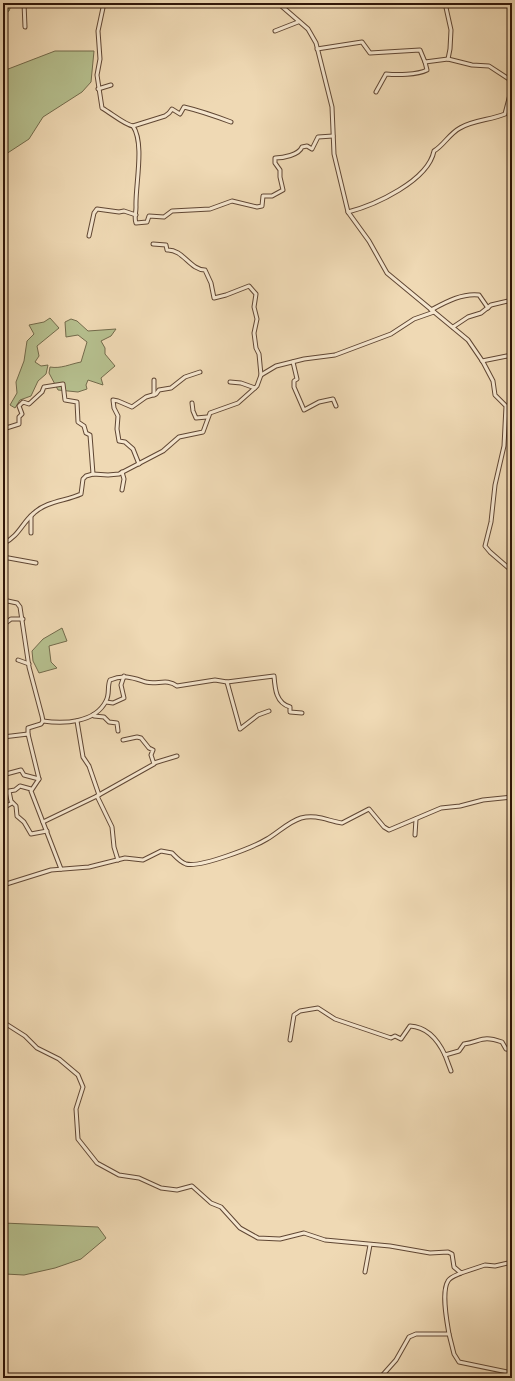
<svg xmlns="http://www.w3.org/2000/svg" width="515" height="1381" font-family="'IM FELL French Canon',serif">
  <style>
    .green { fill: #b6c08f; stroke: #736b4c }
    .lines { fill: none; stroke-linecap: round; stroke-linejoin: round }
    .minor-casing { stroke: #604734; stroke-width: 5 }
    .minor { stroke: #f5e6ce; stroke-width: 3 }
  </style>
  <rect width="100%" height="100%" fill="#efd9b4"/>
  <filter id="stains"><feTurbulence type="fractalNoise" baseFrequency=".005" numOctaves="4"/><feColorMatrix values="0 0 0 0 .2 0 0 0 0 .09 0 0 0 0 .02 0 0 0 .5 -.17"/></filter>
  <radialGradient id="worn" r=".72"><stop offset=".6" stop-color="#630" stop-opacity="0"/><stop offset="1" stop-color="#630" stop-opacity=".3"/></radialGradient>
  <g class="green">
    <path d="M 3,3 L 12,3 L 9,11 L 3,14 Z"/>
    <path d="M 55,51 L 94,51 L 91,82 L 82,92 L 43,117 L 29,139 L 3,156 L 3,71 Z"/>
    <path d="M 50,318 L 59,328 L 37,346 L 39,356 L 35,362 L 41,366 L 48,365 L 46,374 L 38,381 L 31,396 L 20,400 L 15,408 L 10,405 L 17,393 L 16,382 L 24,361 L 27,341 L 34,334 L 29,325 L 44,322 Z"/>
    <path d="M 71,319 L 77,321 L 88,331 L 116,329 L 111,336 L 101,341 L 105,348 L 105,354 L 115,366 L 101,378 L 103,385 L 88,380 L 86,385 L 87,389 L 78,392 L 58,390 L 49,373 L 50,367 C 61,369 70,364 81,362 L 87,342 L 78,335 L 66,337 L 65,322 Z"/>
    <path d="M 62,628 L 67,641 L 49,646 L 51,662 L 57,668 L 39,673 L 33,661 L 32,651 L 43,639 Z"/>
    <path d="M 3,1223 L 98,1227 L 106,1238 L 81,1259 L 55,1268 L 24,1275 L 5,1274 L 3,1273 Z"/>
  </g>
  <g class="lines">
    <g class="minor-casing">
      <g id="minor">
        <path d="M 24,3 L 25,27"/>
        <path d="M 104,3 L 98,31 L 100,59 L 97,75 L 102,108 C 111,113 125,125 133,126 C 145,144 135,186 136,207 C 136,213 134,218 136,223 L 147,222 L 149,216 L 164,217 L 172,211 L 210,209 L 232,201 L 257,207 L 262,206 L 263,196 L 272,196 L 283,190 L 280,177 L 280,170 L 275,163 L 275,158 C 283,158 299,155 302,147 L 307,146 L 312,149 L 318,137 L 333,136"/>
        <path d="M 278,3 L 308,29 L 316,43 L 332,107 L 334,154 L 348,212 L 369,241 L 387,273 L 468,340 L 483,362 L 493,381 L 495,395 L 506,406 L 504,446 L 495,485 L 491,522 L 485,546 L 490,552 L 512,571"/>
        <path d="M 445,3 L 451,30 L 450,49 L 448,59"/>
        <path d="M 275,31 L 298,22"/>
        <path d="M 317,49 L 362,42 L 370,53 L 420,50 L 425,62 L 448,59 L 472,65 L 489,66 L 512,81"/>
        <path d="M 98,89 L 111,85"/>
        <path d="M 376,92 L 386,74 C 397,75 417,75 427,70 L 425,62"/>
        <path d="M 133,126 L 165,116 L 169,113 L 172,109 L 180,114 L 184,107 C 201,111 215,116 231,122"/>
        <path d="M 348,212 C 375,205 428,181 434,151 C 444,145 449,134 460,128 C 473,120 491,120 505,114 L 512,87"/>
        <path d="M 89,236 L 94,213 L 97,209 L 119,212 L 124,211 L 136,215"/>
        <path d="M 153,244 L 166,245 L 167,250 C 183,249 190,270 205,270 L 211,283 L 214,298 L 226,295 L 249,286 L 256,294 L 254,307 L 257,319 L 254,333 L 256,348 L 259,354 L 261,375"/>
        <path d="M 431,310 C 446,302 462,293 479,295 L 488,308"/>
        <path d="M 453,327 L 468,317 L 481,313 L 491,305 L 512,300"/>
        <path d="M 482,361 L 512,355"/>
        <path d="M 293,362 L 297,379 L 294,381 L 294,387 L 304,410 L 319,402 L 333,399 L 336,406"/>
        <path d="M 154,380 L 154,395"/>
        <path d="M 230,382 L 241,383 L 255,388"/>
        <path d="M 192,403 L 193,411 L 196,418 L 207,417"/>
        <path d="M 3,429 L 19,424 L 19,417 L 22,414 L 19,406 L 23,402 L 29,404 L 42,392 L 44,387 L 63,384 L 65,400 L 77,402 L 78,422 L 84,426 L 86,433 L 90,435 L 93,474"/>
        <path d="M 139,464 L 133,449 L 125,442 L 119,441 L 117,429 L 118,416 L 114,408 L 113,400 L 118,401 L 132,407 L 146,397 L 156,394 L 159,390 L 171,388 L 185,377 L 200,372"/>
        <path d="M 122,472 L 124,479 L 122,490"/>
        <path d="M 31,516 L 31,533"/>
        <path d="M 3,544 C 20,535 21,524 34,513 C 47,501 66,501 81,494 L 83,479 L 86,476 L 93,474 L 108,475 L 119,474 L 163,451 L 179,437 L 203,432 L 210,413 L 238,403 L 257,386 L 261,375 L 276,366 L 304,359 L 335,355 L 391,334 L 414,319 L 434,312"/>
        <path d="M 3,557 L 36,563"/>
        <path d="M 3,600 L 17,603 L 20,607 L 29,667 L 42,716 L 43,721 L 41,724 L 28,728 L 28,734"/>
        <path d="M 3,625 L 11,619 L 23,619"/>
        <path d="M 18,660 L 29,664"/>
        <path d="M 227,682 L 240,729 L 258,715 L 269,711"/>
        <path d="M 106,702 L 113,703 L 124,698 L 121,685 L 124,676"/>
        <path d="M 93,715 L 94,716 L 104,717 L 109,722 L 117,723 L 118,731"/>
        <path d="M 43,721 C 64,724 95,723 106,701 C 110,694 107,686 110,680 C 124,674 133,678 146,682 C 157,685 167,678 177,686 L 215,680 L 227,682 L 274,676 C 275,689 276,703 290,707 L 290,712 L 302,713"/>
        <path d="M 77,721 L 83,757 L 89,766 L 99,795"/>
        <path d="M 3,737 L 28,734 L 39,779 L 31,791 L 61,869"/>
        <path d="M 154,763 L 177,756"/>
        <path d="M 6,774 L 21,770 L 24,775 L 39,779"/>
        <path d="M 31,789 L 20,786 L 15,790 L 9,791 L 11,801 L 16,806 L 17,816 L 24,822 L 31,834 L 47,831"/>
        <path d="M 3,808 L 12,803"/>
        <path d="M 43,822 L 97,796"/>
        <path d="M 415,835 L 416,819"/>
        <path d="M 3,841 L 3,842"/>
        <path d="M 118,860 L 114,847 L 112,827 L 97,796 L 154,764 L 151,755 L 153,750 L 149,748 L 141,738 L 137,737 L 123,740"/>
        <path d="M 3,885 L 51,870 L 89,867 L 125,858 L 143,860 L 161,851 L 172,853 C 176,857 180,862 186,864 C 200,868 254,847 267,839 C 278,833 288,822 301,818 C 317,814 328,821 342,823 L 369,809 L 384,827 L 389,830 L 441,808 L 460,806 L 483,800 L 512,797"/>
        <path d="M 3,1022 L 25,1036 L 37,1048 L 59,1059 L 78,1075 L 83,1087 L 76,1109 L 78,1139 L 97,1163 L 119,1175 L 139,1178 L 161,1188 L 177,1190 L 192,1186 L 211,1203 L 221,1207 L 240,1228 L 258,1238 L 280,1239 L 304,1233 L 325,1240 L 390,1246 L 430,1253 L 448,1252 L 452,1254 L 454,1267 L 461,1273 L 485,1265 L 495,1266 L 512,1262"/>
        <path d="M 290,1040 L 294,1015 L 300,1011 L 318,1008 L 335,1019 L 391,1038 L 395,1036 L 401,1039 L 410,1026 C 428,1027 438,1040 445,1055 L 459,1051 L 464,1044 C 482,1041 482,1035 502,1042 L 506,1049 L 512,1050"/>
        <path d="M 445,1055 L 451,1071"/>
        <path d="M 365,1272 L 370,1245"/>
        <path d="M 449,1334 C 447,1322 441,1292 448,1281 C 450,1277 457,1275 461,1273"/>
        <path d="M 380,1378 L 396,1360 L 409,1337 L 416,1334 L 449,1334 L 454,1354 L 459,1362 L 512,1373"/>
      </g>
    </g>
    <use href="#minor" class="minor"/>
  </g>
  <rect width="515" height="1381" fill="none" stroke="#efd9b4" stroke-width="16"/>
  <rect x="4" y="4" width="507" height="1373" fill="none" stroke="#301609" stroke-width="2"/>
  <rect x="8" y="8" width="499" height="1365" fill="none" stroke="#301609"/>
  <rect width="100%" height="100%" filter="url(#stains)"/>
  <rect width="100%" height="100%" fill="url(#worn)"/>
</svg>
